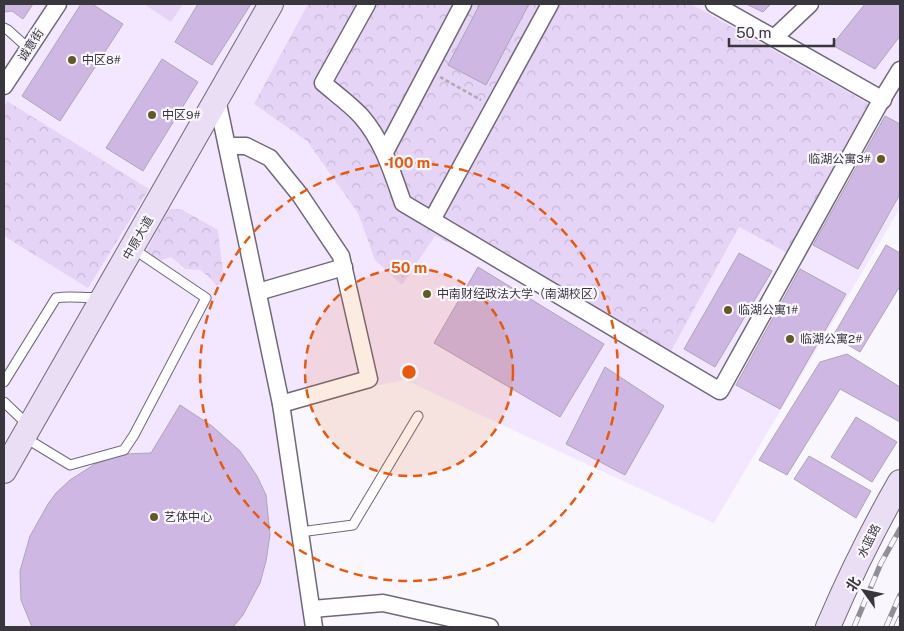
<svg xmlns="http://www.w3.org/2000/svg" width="904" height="631" font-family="'Public Sans','Noto Sans SC',sans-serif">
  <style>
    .built { fill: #f3e7ff }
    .green { fill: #e6d4f7 }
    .forest { fill: url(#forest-crowns) }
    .building { fill: #ceb8e3; stroke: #ada5b5 }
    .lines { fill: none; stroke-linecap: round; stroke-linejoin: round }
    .lane-casing { stroke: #706877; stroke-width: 11 }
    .street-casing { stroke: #706877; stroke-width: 19 }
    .secondary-casing { stroke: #706877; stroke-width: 26 }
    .path { stroke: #aca9b0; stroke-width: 2.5; stroke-dasharray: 4 2.5; stroke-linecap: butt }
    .lane { stroke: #fff; stroke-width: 9 }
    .street { stroke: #fff; stroke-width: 16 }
    .secondary { stroke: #eadef4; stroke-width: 24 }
    .rail-casing { stroke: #918e95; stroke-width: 5.5 }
    .rail { stroke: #f9f6fd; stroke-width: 4; stroke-dasharray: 11; stroke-linecap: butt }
    .ring { fill: none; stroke: #e8590c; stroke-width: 2.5; stroke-dasharray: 9 6 }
    .poi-dot { fill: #635925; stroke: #f9f6fd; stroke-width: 2 }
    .labels { text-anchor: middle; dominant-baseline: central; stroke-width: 4.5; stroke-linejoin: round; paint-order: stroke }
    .street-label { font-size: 12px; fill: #39363d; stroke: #f9f6fd }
    .poi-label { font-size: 12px; fill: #39363d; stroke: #f9f6fd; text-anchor: start }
    .centre { fill: #e8590c; stroke: #f9f6fd; stroke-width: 2.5 }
    .ring-label { font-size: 15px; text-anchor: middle; font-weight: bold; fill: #e8590c; stroke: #f9f6fd; stroke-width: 4.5; stroke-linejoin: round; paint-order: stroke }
  </style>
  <defs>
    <pattern id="forest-crowns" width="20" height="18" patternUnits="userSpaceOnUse" patternTransform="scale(1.25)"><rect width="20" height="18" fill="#e6d4f7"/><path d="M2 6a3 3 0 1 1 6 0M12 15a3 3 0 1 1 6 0" fill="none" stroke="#c6b7d5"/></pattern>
  </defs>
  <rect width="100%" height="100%" fill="#f9f6fd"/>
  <path class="built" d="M 4,4 L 900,4 L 900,208 L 714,523 L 405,380 L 281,404 L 307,627 L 4,627 Z"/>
  <path class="green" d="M 144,4 L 183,4 L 171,22 Z"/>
  <g class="forest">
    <path d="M 308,4 L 691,4 L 878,109 L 795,257 L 739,227 L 670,353 L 435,236 L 402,285 L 375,260 L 358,213 L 307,141 L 254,104 Z"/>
    <path d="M 7,101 L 149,189 L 88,288 L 4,236 L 4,107 Z"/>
    <path d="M 168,209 L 181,209 L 218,230 L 223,273 L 222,284 L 216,285 L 208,276 L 200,270 L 185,269 L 171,257 L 158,261 L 145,254 Z"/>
  </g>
  <g class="building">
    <path d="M 4,4 L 33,4 L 23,19 L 12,11 L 4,12 Z"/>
    <path d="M 81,4 L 92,4 L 123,24 L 60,121 L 22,96 Z"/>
    <path d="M 198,4 L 251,4 L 212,65 L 175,42 Z"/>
    <path d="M 480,4 L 529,4 L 486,85 L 448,65 Z"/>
    <path d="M 746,4 L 771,4 L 763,12 Z"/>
    <path d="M 865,4 L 900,4 L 900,36 L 875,69 L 832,45 Z"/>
    <path d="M 162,59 L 198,82 L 143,171 L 106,148 Z"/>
    <path d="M 885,116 L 900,124 L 900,194 L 858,269 L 813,245 Z"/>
    <path d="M 886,245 L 900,253 L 900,286 L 860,352 L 833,336 Z"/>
    <path d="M 739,253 L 772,271 L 715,367 L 684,349 Z"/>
    <path d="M 478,267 L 604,344 L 560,417 L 434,343 Z"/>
    <path d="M 800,269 L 846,294 L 780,409 L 736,385 Z"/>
    <path d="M 847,354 L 900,387 L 900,422 L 840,389 L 787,475 L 759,460 L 820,362 Z"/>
    <path d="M 605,367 L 664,406 L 625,475 L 566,444 Z"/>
    <path d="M 180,405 L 212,426 L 240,451 L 257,476 L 266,495 L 270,535 L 266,561 L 260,583 L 243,615 L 233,627 L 32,627 L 21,600 L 20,571 L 30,536 L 48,504 L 56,493 L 70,480 L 95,464 L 123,454 L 151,453 Z"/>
    <path d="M 856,417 L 897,442 L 872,482 L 831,457 Z"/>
    <path d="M 809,456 L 871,491 L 856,518 L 794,479 Z"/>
  </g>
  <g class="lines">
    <g class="lane-casing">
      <g id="lane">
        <path d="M 4,28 L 8,30 L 29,49"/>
        <path d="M 4,382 L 56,298 C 71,295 86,299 101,297"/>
        <path d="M 4,402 L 29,426"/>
        <path d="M 24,437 L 70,465 L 124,450 L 134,435 L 206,298 L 132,248"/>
        <path d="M 300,532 L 353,525 L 418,416"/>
      </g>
    </g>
    <g class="street-casing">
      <g id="street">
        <path d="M 367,4 L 323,83 C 336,94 350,104 361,116 C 383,141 392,172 403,203 L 720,391 L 878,106 L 900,70"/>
        <path d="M 714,4 L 883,100"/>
        <path d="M 774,38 L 810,4"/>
        <path d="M 4,86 L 58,4"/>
        <path d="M 217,99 L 281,404 L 314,627"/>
        <path d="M 227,146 L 246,146 L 270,158 L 300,195 L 341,256 L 369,379 L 281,404"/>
        <path d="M 385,152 L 463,4"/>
        <path d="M 432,220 L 550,4"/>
        <path d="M 258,292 L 344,267"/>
        <path d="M 312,609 L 383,603 L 490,627"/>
      </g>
    </g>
    <g class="secondary-casing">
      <g id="secondary">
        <path d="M 4,471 L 271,4"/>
        <path d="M 828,627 C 849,578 873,529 900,482"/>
      </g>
    </g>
    <path class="path" d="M 440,77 L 481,100"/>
    <use href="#lane" class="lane"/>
    <use href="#street" class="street"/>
    <use href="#secondary" class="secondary"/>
    <g class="rail-casing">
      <g id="rail">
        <path d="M 854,627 L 881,563 L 900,529"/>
        <path d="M 886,627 L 900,595"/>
        <path d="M 896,627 L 900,618"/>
      </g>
    </g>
    <use href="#rail" class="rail"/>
  </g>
  <circle cx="409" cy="372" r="104" fill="#e8590c" fill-opacity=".12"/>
  <g class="ring">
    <circle cx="409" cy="372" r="104"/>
    <circle cx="409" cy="372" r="209"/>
  </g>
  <g class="poi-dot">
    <circle cx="72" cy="60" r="5"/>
    <circle cx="152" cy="115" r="5"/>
    <circle cx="881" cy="159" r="5"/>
    <circle cx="427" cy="294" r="5"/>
    <circle cx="728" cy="310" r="5"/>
    <circle cx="790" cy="339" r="5"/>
    <circle cx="154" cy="517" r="5"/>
  </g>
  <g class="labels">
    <g class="street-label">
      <text transform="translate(31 45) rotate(-57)">诚意街</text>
      <text transform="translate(138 238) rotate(-60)">中原大道</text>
      <text transform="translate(869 541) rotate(-63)">水蓝路</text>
    </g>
    <g class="poi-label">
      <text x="82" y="60">中区8#</text>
      <text x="162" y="115">中区9#</text>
      <text x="871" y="159" text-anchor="end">临湖公寓3#</text>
      <text x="437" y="294">中南财经政法大学（南湖校区）</text>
      <text x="738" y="310">临湖公寓1#</text>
      <text x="800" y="339">临湖公寓2#</text>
      <text x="164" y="517">艺体中心</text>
    </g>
  </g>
  <circle cx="409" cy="372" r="8" class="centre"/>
  <g class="ring-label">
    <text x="409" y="168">100 m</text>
    <text x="409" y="273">50 m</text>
  </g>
  <rect width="904" height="631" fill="none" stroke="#39363d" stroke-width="10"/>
  <g transform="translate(864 591) rotate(303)" stroke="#f9f6fd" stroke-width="4" paint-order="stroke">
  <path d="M0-4L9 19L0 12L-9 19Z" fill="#39363d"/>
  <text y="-8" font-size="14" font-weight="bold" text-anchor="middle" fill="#39363d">北</text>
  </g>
  <path d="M729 38v8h105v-8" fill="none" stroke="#39363d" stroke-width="2.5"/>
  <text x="736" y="38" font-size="15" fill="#39363d" stroke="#f9f6fd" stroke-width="4" paint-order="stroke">50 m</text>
</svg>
